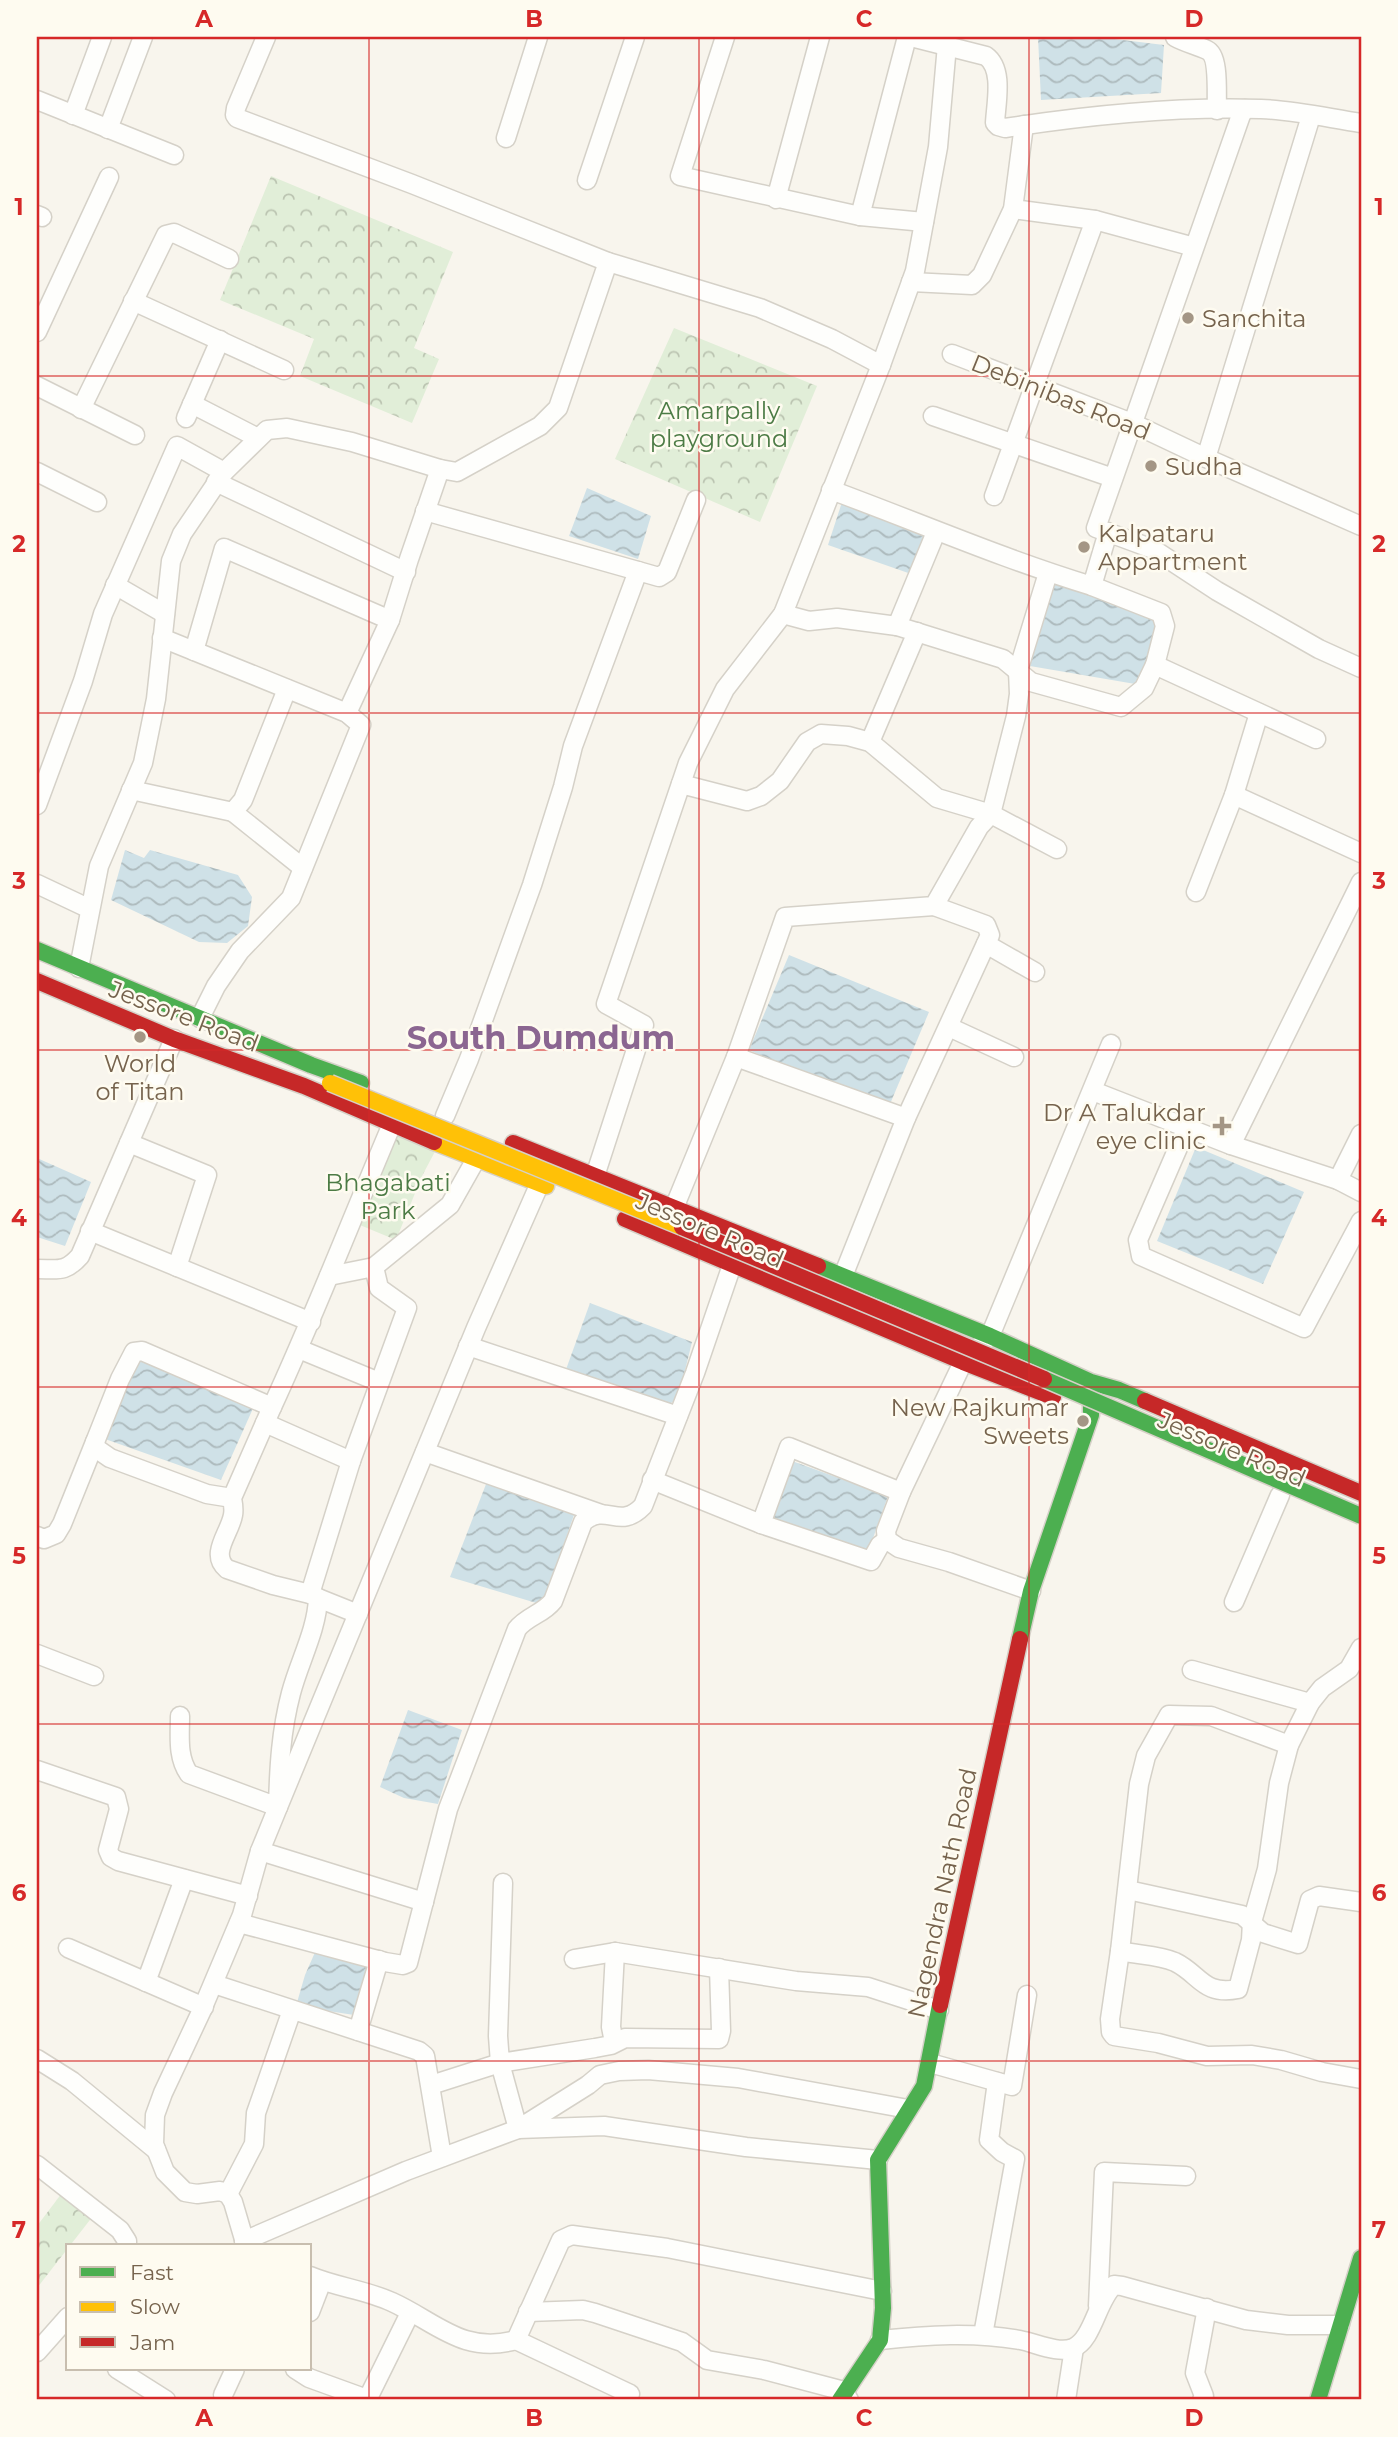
<svg xmlns="http://www.w3.org/2000/svg" width="1398" height="2437" font-family="Montserrat,sans-serif">
  <style>
    .park { fill: url(#park-crowns) }
    .water { fill: url(#water-waves) }
    .lines { fill: none; stroke-linecap: round; stroke-linejoin: round }
    .street-casing { stroke: #d5d1c8; stroke-width: 21 }
    .fast-casing { stroke: #d5d1c8; stroke-width: 19 }
    .slow-casing { stroke: #d5d1c8; stroke-width: 19 }
    .jam-casing { stroke: #d5d1c8; stroke-width: 19 }
    .street { stroke: #fefefc; stroke-width: 18 }
    .fast { stroke: #4caf50; stroke-width: 16 }
    .slow { stroke: #ffc107; stroke-width: 16 }
    .jam { stroke: #c62828; stroke-width: 16 }
    .fast-bridge-casing { stroke: #d6d0c7; stroke-width: 19; stroke-linecap: butt }
    .slow-bridge-casing { stroke: #d6d0c7; stroke-width: 19; stroke-linecap: butt }
    .jam-bridge-casing { stroke: #d6d0c7; stroke-width: 19; stroke-linecap: butt }
    .fast-bridge { stroke: #4caf50; stroke-width: 16 }
    .slow-bridge { stroke: #ffc107; stroke-width: 16 }
    .jam-bridge { stroke: #c62828; stroke-width: 16 }
    .grid { fill: none; stroke: #d62828; stroke-width: 2; stroke-opacity: 0.55 }
    .poi-dot { fill: #a49685; stroke: #fefbf0; stroke-width: 2.5 }
    .labels { text-anchor: middle; dominant-baseline: central; stroke-width: 5; stroke-linejoin: round; paint-order: stroke }
    .poi-label { font-size: 24px; fill: #76634d; stroke: #fefbf0; text-anchor: start }
    .street-label { font-size: 24px; fill: #76634d; stroke: #fefbf0 }
    .park-label { font-size: 24px; fill: #4c7b45; stroke: #fefbf0 }
    .district-label { font-size: 32px; font-weight: bold; fill: #8b6691; stroke: #fefbf0 }
    .neatline { fill: none; stroke: #d62828; stroke-width: 2.5 }
    .grid-label { font-size: 23px; text-anchor: middle; font-weight: bold; fill: #d62828 }
  </style>
  <defs>
    <pattern id="park-crowns" width="20" height="18" patternUnits="userSpaceOnUse" patternTransform="scale(1.75)"><rect width="20" height="18" fill="#e1eed8"/><path d="M2 6a3 3 0 1 1 6 0M12 15a3 3 0 1 1 6 0" fill="none" stroke="#bbc4b1"/></pattern>
    <pattern id="water-waves" width="16" height="10" patternUnits="userSpaceOnUse" patternTransform="scale(1.75)"><rect width="16" height="10" fill="#cfe1e7"/><path d="M0 5q4-4 8 0t8 0" fill="none" stroke="#adbabd"/></pattern>
  </defs>
  <rect width="100%" height="100%" fill="#f8f5ed"/>
  <g class="park">
    <path d="M 271,176 L 453,252 L 414,348 L 439,359 L 412,423 L 300,376 L 314,339 L 220,300 Z"/>
    <path d="M 674,328 L 817,386 L 760,522 L 615,459 Z"/>
    <path d="M 396,1126 L 439,1144 L 422,1176 L 396,1240 L 355,1223 Z"/>
    <path d="M 62,2193 L 93,2216 L 37,2288 L 37,2226 Z"/>
  </g>
  <g class="water">
    <path d="M 1038,37 L 1098,37 L 1164,45 L 1161,93 L 1041,100 Z"/>
    <path d="M 587,488 L 651,516 L 638,559 L 569,536 Z"/>
    <path d="M 844,496 L 932,531 L 914,575 L 828,545 Z"/>
    <path d="M 1054,583 L 1158,618 L 1141,685 L 1030,666 Z"/>
    <path d="M 125,850 L 144,858 L 150,850 L 238,875 L 252,897 L 248,926 L 227,943 L 199,942 L 111,900 Z"/>
    <path d="M 789,955 L 929,1012 L 887,1111 L 749,1050 Z"/>
    <path d="M 1196,1147 L 1304,1192 L 1263,1284 L 1157,1241 Z"/>
    <path d="M 37,1158 L 91,1182 L 65,1246 L 37,1237 Z"/>
    <path d="M 590,1303 L 692,1342 L 678,1399 L 662,1408 L 564,1375 Z"/>
    <path d="M 137,1355 L 255,1404 L 221,1480 L 105,1439 Z"/>
    <path d="M 792,1461 L 888,1496 L 866,1558 L 768,1524 Z"/>
    <path d="M 488,1479 L 576,1509 L 543,1605 L 450,1577 Z"/>
    <path d="M 408,1710 L 462,1730 L 438,1804 L 404,1798 L 380,1787 Z"/>
    <path d="M 316,1950 L 370,1963 L 354,2015 L 296,2006 L 305,1975 Z"/>
  </g>
  <g class="lines">
    <g class="street-casing">
      <g id="street">
        <path d="M 266,37 L 236,108 L 235,115 L 237,118 L 412,184 L 608,262"/>
        <path d="M 725,37 L 680,176 L 860,216 L 924,222"/>
        <path d="M 911,37 L 986,56 C 1004,69 996,103 995,123 L 998,126 L 1005,128 C 1089,115 1175,106 1261,109 C 1294,110 1328,118 1361,123"/>
        <path d="M 1175,37 C 1186,43 1196,45 1207,50 C 1220,56 1216,96 1217,110"/>
        <path d="M 37,100 L 174,155"/>
        <path d="M 1245,109 L 1241,115 L 1096,528 L 1153,549 L 1217,591 L 1319,649 L 1361,668"/>
        <path d="M 73,115 L 102,37"/>
        <path d="M 108,129 L 143,37"/>
        <path d="M 506,138 L 538,37"/>
        <path d="M 587,180 L 635,37"/>
        <path d="M 776,199 L 820,37"/>
        <path d="M 1013,209 L 1095,220 L 1194,247"/>
        <path d="M 37,215 L 42,217"/>
        <path d="M 860,216 L 907,37"/>
        <path d="M 911,282 L 972,285 L 982,275 L 1013,209 L 1024,125"/>
        <path d="M 133,301 L 284,370"/>
        <path d="M 37,332 L 109,177"/>
        <path d="M 952,354 L 1132,423 L 1206,458 L 1361,526"/>
        <path d="M 37,386 L 135,435"/>
        <path d="M 192,404 L 258,438"/>
        <path d="M 81,409 L 166,235 L 174,233 L 229,259"/>
        <path d="M 933,416 L 1113,478"/>
        <path d="M 186,418 L 220,340"/>
        <path d="M 1206,458 L 1311,116"/>
        <path d="M 37,472 L 97,502"/>
        <path d="M 216,482 L 406,572"/>
        <path d="M 831,490 C 918,522 1003,559 1092,586 L 1108,532"/>
        <path d="M 994,496 L 1095,220"/>
        <path d="M 425,511 L 638,571 L 573,746 L 563,787 L 532,885 L 469,1059 L 445,1116"/>
        <path d="M 638,571 L 659,577 L 667,572 L 696,500"/>
        <path d="M 115,585 L 165,614"/>
        <path d="M 783,614 L 809,621 L 837,618 L 897,626 L 1003,659 L 1031,682 L 1121,707 L 1144,688 L 1155,665 L 1165,626 L 1161,613 L 1092,586"/>
        <path d="M 897,626 L 936,532"/>
        <path d="M 162,638 L 347,713 L 361,725 L 291,898 L 240,951 L 216,986 L 200,1018"/>
        <path d="M 194,651 L 224,548 L 390,620"/>
        <path d="M 1155,665 L 1316,739"/>
        <path d="M 347,713 L 390,620 L 409,559 L 440,469"/>
        <path d="M 870,742 L 917,632"/>
        <path d="M 681,784 L 747,801 L 761,796 L 780,781 L 807,742 L 821,734 L 848,736 L 870,742 L 937,798 L 991,814 L 1057,849"/>
        <path d="M 131,790 L 233,812 L 243,800 L 287,689"/>
        <path d="M 1234,795 L 1361,853"/>
        <path d="M 37,805 L 83,681 L 103,614 L 177,446 L 224,472"/>
        <path d="M 233,812 L 303,868"/>
        <path d="M 37,884 L 90,909"/>
        <path d="M 1196,892 L 1234,795 L 1259,713"/>
        <path d="M 986,944 L 1035,972"/>
        <path d="M 79,968 L 99,866 L 143,763 L 156,699 L 171,561 L 182,534 L 224,472 L 267,430 L 287,428 L 352,442 L 440,469 L 457,472 L 540,426 L 558,408 L 608,262 L 760,308 L 832,339 L 881,365"/>
        <path d="M 949,1027 L 1014,1057"/>
        <path d="M 736,1057 L 906,1118"/>
        <path d="M 1093,1091 L 1231,1145 L 1338,1180 L 1361,1192"/>
        <path d="M 1187,1127 L 1138,1240 L 1141,1256 L 1304,1328 L 1361,1221"/>
        <path d="M 129,1143 L 207,1175 L 177,1267"/>
        <path d="M 1231,1145 L 1361,882"/>
        <path d="M 595,1176 L 644,1025 L 606,1004 L 688,763 L 725,689 L 783,614 L 881,365 L 915,271 L 938,147 L 947,45"/>
        <path d="M 1338,1180 L 1361,1134"/>
        <path d="M 674,1208 L 736,1057 L 785,917 L 934,906 L 979,827 L 991,814 L 1016,716 L 1019,694 L 1018,671 L 1048,573"/>
        <path d="M 90,1231 L 311,1322"/>
        <path d="M 37,1269 C 58,1269 65,1273 80,1256 L 174,1039"/>
        <path d="M 329,1276 L 374,1267 L 450,1205 L 476,1159"/>
        <path d="M 843,1276 L 906,1118 L 990,935 L 986,925 L 934,906"/>
        <path d="M 468,1346 L 678,1416"/>
        <path d="M 299,1349 L 379,1382"/>
        <path d="M 272,1407 C 315,1314 352,1218 392,1124"/>
        <path d="M 265,1423 L 351,1461"/>
        <path d="M 425,1452 L 601,1514"/>
        <path d="M 652,1480 L 761,1524 L 871,1561 L 880,1545 L 887,1540"/>
        <path d="M 761,1524 L 789,1447 L 901,1492"/>
        <path d="M 37,1536 L 44,1539 L 56,1534 L 62,1524 L 95,1442"/>
        <path d="M 1031,1591 L 949,1562 L 899,1548 L 887,1540 L 886,1531 L 901,1492 L 963,1362 L 990,1336 L 1111,1044"/>
        <path d="M 310,1594 L 351,1461 L 407,1308 L 379,1288 L 374,1267"/>
        <path d="M 318,1598 L 358,1614"/>
        <path d="M 1234,1602 L 1280,1495"/>
        <path d="M 37,1654 L 94,1676"/>
        <path d="M 1192,1670 L 1310,1703"/>
        <path d="M 180,1716 C 180,1736 177,1757 189,1774 L 278,1807 C 279,1767 281,1731 291,1693 C 299,1662 317,1630 318,1598 L 310,1594 L 273,1585 L 227,1569 C 209,1554 230,1533 233,1515 C 234,1510 233,1503 232,1498 L 207,1494 L 110,1458 L 97,1449 L 95,1442 L 120,1379 L 134,1352 L 142,1351 L 272,1407 L 232,1498"/>
        <path d="M 1289,1745 L 1211,1716 L 1169,1715 L 1146,1756 L 1139,1784 L 1120,1951 L 1110,2019 L 1111,2032 L 1114,2036 L 1158,2043 L 1207,2056 L 1252,2055 L 1281,2060 L 1322,2072 L 1361,2079"/>
        <path d="M 37,1770 L 116,1797 L 119,1809 L 108,1850 L 111,1857 L 118,1861 L 248,1896"/>
        <path d="M 260,1851 L 424,1902"/>
        <path d="M 503,1883 L 498,2036 L 500,2063 L 518,2129 L 588,2085 L 600,2075 L 619,2071 L 648,2070 L 738,2078 L 908,2109"/>
        <path d="M 1128,1890 L 1242,1915 L 1263,1933 L 1298,1944 L 1310,1900 L 1319,1896 L 1361,1902"/>
        <path d="M 239,1923 L 385,1962 L 403,1965 L 408,1963 L 448,1809 L 517,1629 C 527,1616 543,1614 553,1601 L 583,1522 C 607,1502 619,1531 643,1506 L 695,1373 L 732,1265"/>
        <path d="M 68,1948 L 204,2007"/>
        <path d="M 1120,1951 C 1137,1955 1159,1955 1175,1962 C 1200,1974 1203,1996 1238,1989 L 1251,1940 L 1252,1922 L 1267,1869 L 1279,1783 L 1289,1745 L 1310,1703 L 1322,1688 L 1349,1669 L 1361,1648"/>
        <path d="M 574,1959 L 615,1952 L 796,1981 L 868,1987 L 939,2010"/>
        <path d="M 146,1982 L 184,1879"/>
        <path d="M 214,1984 L 419,2051 L 425,2056 L 442,2157"/>
        <path d="M 358,2031 L 379,1960"/>
        <path d="M 614,2042 L 611,2027 L 615,1952"/>
        <path d="M 37,2059 L 72,2081 L 156,2150"/>
        <path d="M 930,2063 L 1012,2086 L 1027,1995"/>
        <path d="M 431,2085 L 500,2063 L 595,2048 L 611,2045 L 625,2038 L 719,2039 L 721,2031 L 719,1968"/>
        <path d="M 37,2165 L 120,2230 L 127,2241 L 127,2246"/>
        <path d="M 228,2194 L 254,2144 L 256,2113 L 292,2010"/>
        <path d="M 244,2241 L 406,2171 L 518,2129 L 604,2126 L 746,2147 L 878,2160"/>
        <path d="M 246,2246 L 233,2202 L 228,2194 L 220,2191 L 197,2194 L 185,2192 L 165,2172 L 154,2144 L 155,2115 L 163,2093 L 201,2012 L 242,1915 L 260,1851 L 278,1807 L 476,1328 L 540,1183"/>
        <path d="M 310,2276 C 336,2287 366,2290 392,2302 C 436,2322 463,2355 516,2340"/>
        <path d="M 1098,2306 L 1104,2172 L 1186,2176"/>
        <path d="M 310,2312 L 322,2281"/>
        <path d="M 528,2312 L 583,2310 L 595,2313 L 682,2342 L 707,2360 L 764,2370 L 844,2391 L 849,2400"/>
        <path d="M 983,2335 L 1015,2159 L 1002,2152 L 989,2140 L 997,2082"/>
        <path d="M 880,2340 C 927,2335 973,2332 1020,2340 C 1036,2343 1058,2354 1073,2348 C 1093,2340 1097,2300 1114,2285 L 1122,2286 L 1246,2320 L 1288,2325 L 1340,2325"/>
        <path d="M 37,2352 L 68,2317"/>
        <path d="M 117,2369 L 166,2400"/>
        <path d="M 295,2369 L 309,2378 L 367,2399"/>
        <path d="M 223,2395 L 235,2369"/>
        <path d="M 367,2400 L 410,2313"/>
        <path d="M 627,2400 L 630,2394 L 516,2340 L 561,2240 L 572,2235 L 667,2248 L 882,2291"/>
        <path d="M 1066,2400 L 1074,2348"/>
        <path d="M 1202,2400 L 1204,2396 L 1195,2373 L 1207,2308"/>
      </g>
    </g>
    <g class="fast-casing">
      <g id="fast">
        <path d="M 37,950 L 311,1065 L 361,1083"/>
        <path d="M 818,1266 L 990,1336 L 1091,1382 L 1119,1390 L 1145,1401"/>
        <path d="M 1020,1639 L 1031,1591 L 1091,1415 L 1091,1383"/>
        <path d="M 840,2400 L 880,2340 L 883,2308 L 878,2160 L 924,2086 L 940,2005"/>
        <path d="M 1318,2400 L 1361,2258"/>
      </g>
    </g>
    <g class="slow-casing">
      <path id="slow" d="M 434,1142 L 546,1186"/>
    </g>
    <g class="jam-casing">
      <g id="jam">
        <path d="M 37,981 L 174,1039 L 304,1086 L 434,1142"/>
        <path d="M 513,1143 L 818,1266"/>
        <path d="M 625,1219 L 963,1362 L 1053,1397"/>
        <path d="M 1145,1401 L 1361,1493"/>
        <path d="M 940,2005 L 1020,1639"/>
      </g>
    </g>
    <use href="#street" class="street"/>
    <use href="#fast" class="fast"/>
    <use href="#slow" class="slow"/>
    <use href="#jam" class="jam"/>
    <g class="fast-bridge-casing">
      <path id="fast-bridge" d="M 1044,1379 L 1361,1516"/>
    </g>
    <g class="slow-bridge-casing">
      <path id="slow-bridge" d="M 330,1083 L 682,1227"/>
    </g>
    <g class="jam-bridge-casing">
      <path id="jam-bridge" d="M 682,1227 L 1044,1379"/>
    </g>
    <use href="#fast-bridge" class="fast-bridge"/>
    <use href="#slow-bridge" class="slow-bridge"/>
    <use href="#jam-bridge" class="jam-bridge"/>
  </g>
  <path class="grid" d="M 369,37 L 369,2400M 699,37 L 699,2400M 1029,37 L 1029,2400M 37,376 L 1361,376M 37,713 L 1361,713M 37,1050 L 1361,1050M 37,1387 L 1361,1387M 37,1724 L 1361,1724M 37,2061 L 1361,2061"/>
  <g class="poi-dot">
    <circle cx="1188" cy="318" r="7"/>
    <circle cx="1151" cy="466" r="7"/>
    <circle cx="1084" cy="547" r="7"/>
    <circle cx="140" cy="1037" r="7"/>
    <path d="M1218.5 1115.5h7v7h7v7h-7v7h-7v-7h-7v-7h7z"/>
    <circle cx="1083" cy="1421" r="7"/>
  </g>
  <g class="labels">
    <g class="poi-label">
      <text x="1202" y="318">Sanchita</text>
      <text x="1165" y="466">Sudha</text>
      <text x="1098" y="533">Kalpataru<tspan x="1098" dy="28">Appartment</tspan></text>
      <text x="140" y="1063" text-anchor="middle">World<tspan x="140" dy="28">of Titan</tspan></text>
      <text x="1206" y="1112" text-anchor="end">Dr A Talukdar<tspan x="1206" dy="28">eye clinic</tspan></text>
      <text x="1069" y="1407" text-anchor="end">New Rajkumar<tspan x="1069" dy="28">Sweets</tspan></text>
    </g>
    <g class="street-label">
      <text transform="translate(1061 397) rotate(22)">Debinibas Road</text>
      <text transform="translate(184 1016) rotate(21)">Jessore Road</text>
      <text transform="translate(710 1230) rotate(23)">Jessore Road</text>
      <text transform="translate(1232 1449) rotate(23)">Jessore Road</text>
      <text transform="translate(942 1893) rotate(-78)">Nagendra Nath Road</text>
    </g>
    <g class="park-label">
      <text x="719" y="410">Amarpally<tspan x="719" dy="28">playground</tspan></text>
      <text x="388" y="1182">Bhagabati<tspan x="388" dy="28">Park</tspan></text>
    </g>
    <g class="district-label">
      <text x="541" y="1037">South Dumdum</text>
    </g>
  </g>
  <rect width="1398" height="2437" fill="none" stroke="#fefbf0" stroke-width="77"/>
  <rect x="66" y="2244" width="245" height="126" fill="#fefbf0" stroke="#c8beaf" stroke-width="2"/>
  <rect x="80" y="2267" width="35" height="10" fill="#4caf50" stroke="#c8beaf" stroke-width="2"/>
  <text x="130" y="2280" font-size="21" fill="#76634d">Fast</text>
  <rect x="80" y="2302" width="35" height="10" fill="#ffc107" stroke="#c8beaf" stroke-width="2"/>
  <text x="130" y="2314" font-size="21" fill="#76634d">Slow</text>
  <rect x="80" y="2337" width="35" height="10" fill="#c62828" stroke="#c8beaf" stroke-width="2"/>
  <text x="130" y="2350" font-size="21" fill="#76634d">Jam</text>
  <rect x="38" y="38" width="1322" height="2360" class="neatline"/>
  <g class="grid-label">
    <text x="204" y="27">A</text>
    <text x="534" y="27">B</text>
    <text x="864" y="27">C</text>
    <text x="1194" y="27">D</text>
    <text x="19" y="215">1</text>
    <text x="1379" y="215">1</text>
    <text x="19" y="552">2</text>
    <text x="1379" y="552">2</text>
    <text x="19" y="889">3</text>
    <text x="1379" y="889">3</text>
    <text x="19" y="1226">4</text>
    <text x="1379" y="1226">4</text>
    <text x="19" y="1564">5</text>
    <text x="1379" y="1564">5</text>
    <text x="19" y="1901">6</text>
    <text x="1379" y="1901">6</text>
    <text x="19" y="2238">7</text>
    <text x="1379" y="2238">7</text>
    <text x="204" y="2426">A</text>
    <text x="534" y="2426">B</text>
    <text x="864" y="2426">C</text>
    <text x="1194" y="2426">D</text>
  </g>
</svg>
